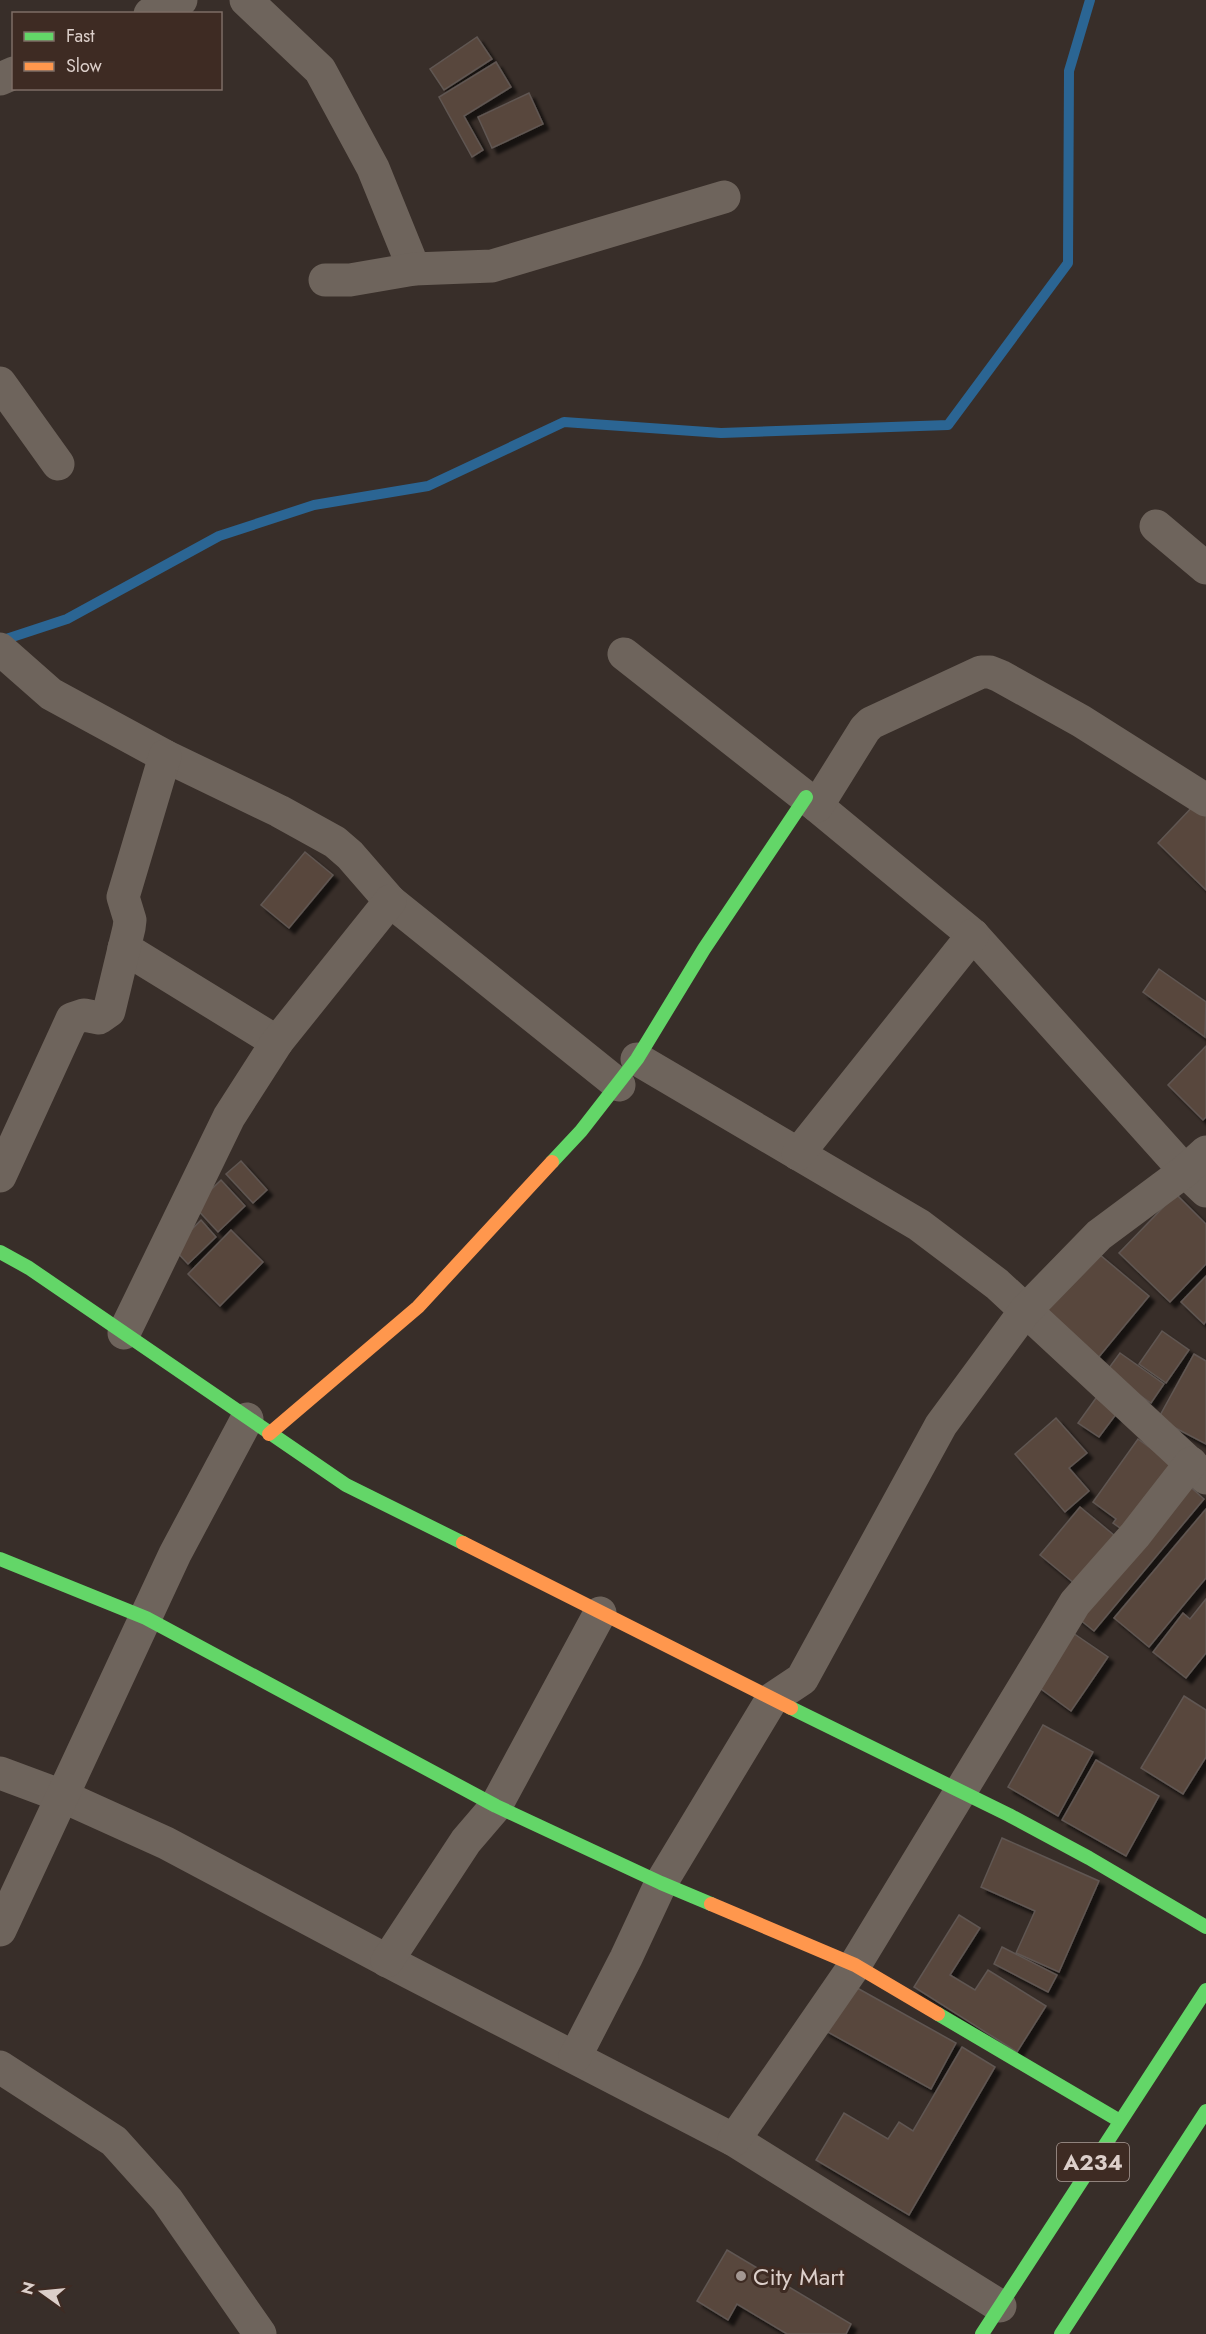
<svg xmlns="http://www.w3.org/2000/svg" width="1206" height="2334" font-family="Jost,sans-serif">
  <style>
    .lines { fill: none; stroke-linecap: round; stroke-linejoin: round }
    .stream { stroke: #2b6593; stroke-width: 10 }
    .building { fill: #59473e; stroke: #605752; stroke-width: 1.5; filter: url(#shadow) }
    .street { stroke: #6e645c; stroke-width: 33 }
    .fast { stroke: #63d668; stroke-width: 14 }
    .slow { stroke: #ff974d; stroke-width: 14 }
    .poi-dot { fill: #a39792; stroke: #3e2b23; stroke-width: 2 }
    .labels { text-anchor: middle; dominant-baseline: central; stroke-width: 6; stroke-linejoin: round; paint-order: stroke }
    .shield { fill: #3e2b23; stroke: #ad9e98; stroke-width: 1.5 }
    .shield-label { font-size: 22px; font-weight: bold; fill: #dccfca }
    .poi-label { font-size: 24px; fill: #dccfca; stroke: #3e2b23; text-anchor: start }
  </style>
  <defs>
    <filter id="shadow"><feDropShadow dx="5.5" dy="5.5" stdDeviation="1.5" flood-color="#0009"/></filter>
  </defs>
  <rect width="100%" height="100%" fill="#382e29"/>
  <g class="lines">
    <path class="stream" d="M 0,641 L 67,619 L 219,536 L 314,505 L 428,486 L 564,422 L 721,433 L 948,425 L 1068,263 L 1069,71 L 1090,0"/>
  </g>
  <g class="building">
    <path d="M 477,37 L 492,59 L 444,90 L 430,69 Z"/>
    <path d="M 496,62 L 511,87 L 464,116 L 483,150 L 472,157 L 439,97 Z"/>
    <path d="M 529,93 L 543,124 L 492,148 L 478,117 Z"/>
    <path d="M 1195,804 L 1206,815 L 1206,890 L 1158,843 Z"/>
    <path d="M 305,852 L 333,875 L 289,928 L 261,905 Z"/>
    <path d="M 1159,969 L 1206,1002 L 1205,1037 L 1143,992 Z"/>
    <path d="M 1206,1046 L 1206,1117 L 1203,1120 L 1168,1085 Z"/>
    <path d="M 241,1161 L 267,1190 L 253,1203 L 226,1174 Z"/>
    <path d="M 221,1180 L 245,1206 L 218,1232 L 194,1206 Z"/>
    <path d="M 1176,1194 L 1206,1224 L 1206,1264 L 1170,1302 L 1119,1253 Z"/>
    <path d="M 201,1220 L 216,1237 L 188,1264 L 173,1248 Z"/>
    <path d="M 231,1230 L 263,1262 L 220,1306 L 188,1274 Z"/>
    <path d="M 1093,1249 L 1149,1296 L 1098,1358 L 1041,1310 Z"/>
    <path d="M 1206,1276 L 1206,1321 L 1204,1324 L 1181,1302 Z"/>
    <path d="M 1162,1331 L 1189,1350 L 1166,1383 L 1139,1364 Z"/>
    <path d="M 1120,1353 L 1164,1384 L 1151,1403 L 1106,1372 Z"/>
    <path d="M 1194,1354 L 1206,1361 L 1206,1444 L 1158,1419 Z"/>
    <path d="M 1096,1398 L 1117,1413 L 1099,1437 L 1078,1423 Z"/>
    <path d="M 1056,1418 L 1087,1453 L 1069,1468 L 1089,1491 L 1065,1512 L 1015,1454 Z"/>
    <path d="M 1138,1439 L 1179,1469 L 1130,1535 L 1113,1523 L 1116,1519 L 1093,1502 Z"/>
    <path d="M 1184,1481 L 1204,1499 L 1094,1631 L 1074,1615 Z"/>
    <path d="M 1080,1507 L 1120,1540 L 1080,1588 L 1040,1555 Z"/>
    <path d="M 1206,1509 L 1206,1578 L 1149,1647 L 1114,1618 Z"/>
    <path d="M 1206,1599 L 1206,1653 L 1186,1678 L 1153,1652 L 1183,1613 L 1190,1619 Z"/>
    <path d="M 1073,1633 L 1108,1657 L 1071,1711 L 1037,1686 Z"/>
    <path d="M 1184,1696 L 1206,1710 L 1206,1757 L 1183,1794 L 1141,1768 Z"/>
    <path d="M 1043,1725 L 1093,1752 L 1058,1816 L 1008,1787 Z"/>
    <path d="M 1096,1760 L 1159,1796 L 1126,1856 L 1062,1820 Z"/>
    <path d="M 1002,1838 L 1099,1881 L 1059,1972 L 1016,1953 L 1035,1911 L 981,1887 Z"/>
    <path d="M 959,1915 L 980,1928 L 950,1975 L 975,1990 L 988,1970 L 1046,2006 L 1017,2052 L 914,1987 Z"/>
    <path d="M 1002,1947 L 1057,1975 L 1048,1992 L 994,1964 Z"/>
    <path d="M 850,1984 L 956,2043 L 931,2089 L 824,2030 Z"/>
    <path d="M 962,2047 L 995,2067 L 909,2215 L 816,2160 L 844,2113 L 888,2139 L 899,2122 L 913,2131 Z"/>
    <path d="M 727,2250 L 851,2324 L 846,2334 L 787,2334 L 737,2304 L 728,2320 L 697,2301 Z"/>
  </g>
  <g class="lines">
    <g class="street">
      <path d="M 246,0 L 320,70 L 373,168 L 414,269"/>
      <path d="M 150,14 L 181,0"/>
      <path d="M 0,79 L 14,73"/>
      <path d="M 325,280 L 350,280 L 414,269 L 492,266 L 724,197"/>
      <path d="M 0,383 L 58,464"/>
      <path d="M 1156,526 L 1206,568"/>
      <path d="M 0,649 L 51,694 L 165,756 L 279,811 L 335,842 L 350,855 L 390,901 L 619,1085"/>
      <path d="M 624,654 L 817,806 L 973,935 L 1185,1171 L 1206,1191"/>
      <path d="M 817,806 L 865,729 L 871,723 L 981,672 L 990,672 L 1000,676 L 1081,721 L 1206,800"/>
      <path d="M 124,948 L 277,1042"/>
      <path d="M 637,1059 L 919,1225 L 997,1284 L 1206,1478"/>
      <path d="M 798,1154 L 973,935"/>
      <path d="M 0,1176 L 72,1019 L 84,1015 L 99,1018 L 109,1011 L 129,928 L 130,920 L 123,897 L 165,756"/>
      <path d="M 124,1333 L 229,1117 L 277,1042 L 390,901"/>
      <path d="M 0,1773 L 62,1796 L 166,1843 L 401,1968 L 734,2140 L 1000,2306"/>
      <path d="M 0,1930 L 175,1554 L 247,1419"/>
      <path d="M 387,1961 L 466,1841 L 496,1806 L 600,1613"/>
      <path d="M 575,2057 L 626,1958 L 661,1883 L 772,1699 L 802,1679 L 941,1425 L 1025,1311 L 1099,1235 L 1185,1171 L 1206,1152"/>
      <path d="M 0,2067 L 114,2141 L 167,2200 L 260,2334"/>
      <path d="M 734,2140 L 855,1965 L 1075,1603 L 1135,1535 L 1191,1463"/>
    </g>
    <g class="fast">
      <path d="M 552,1162 L 581,1131 L 637,1059 L 704,949 L 806,797"/>
      <path d="M 0,1252 L 29,1268 L 346,1485 L 463,1543"/>
      <path d="M 0,1559 L 146,1618 L 496,1806 L 661,1883 L 711,1904"/>
      <path d="M 791,1708 L 1009,1815 L 1089,1858 L 1206,1927"/>
      <path d="M 938,2014 L 1120,2121"/>
      <path d="M 982,2334 L 1206,1990"/>
      <path d="M 1061,2334 L 1206,2111"/>
    </g>
    <g class="slow">
      <path d="M 269,1434 L 418,1307 L 552,1162"/>
      <path d="M 463,1543 L 791,1708"/>
      <path d="M 711,1904 L 855,1965 L 938,2014"/>
    </g>
  </g>
  <circle class="poi-dot" cx="741" cy="2276" r="6"/>
  <g class="labels">
    <rect class="shield" x="1057" y="2143" width="72" height="38" rx="4.5"/>
    <g class="shield-label">
      <text x="1093" y="2162">A234</text>
    </g>
    <g class="poi-label">
      <text x="753" y="2276">City Mart</text>
    </g>
  </g>
  <rect x="12" y="12" width="210" height="78" fill="#3e2b23" stroke="#7d6d66" stroke-width="1.5"/>
  <rect x="24" y="32" width="30" height="9" fill="#63d668" stroke="#7d6d66" stroke-width="1.5"/>
  <text x="66" y="42" font-size="18" fill="#dccfca">Fast</text>
  <rect x="24" y="62" width="30" height="9" fill="#ff974d" stroke="#7d6d66" stroke-width="1.5"/>
  <text x="66" y="72" font-size="18" fill="#dccfca">Slow</text>
  <g transform="translate(42 2292) rotate(285)" stroke="#3e2b23" stroke-width="4.5" paint-order="stroke">
  <path d="M0-4.5L10 22L0 15L-10 22Z" fill="#dccfca"/>
  <text y="-9" font-size="16" font-weight="bold" text-anchor="middle" fill="#dccfca">N</text>
  </g>
</svg>
